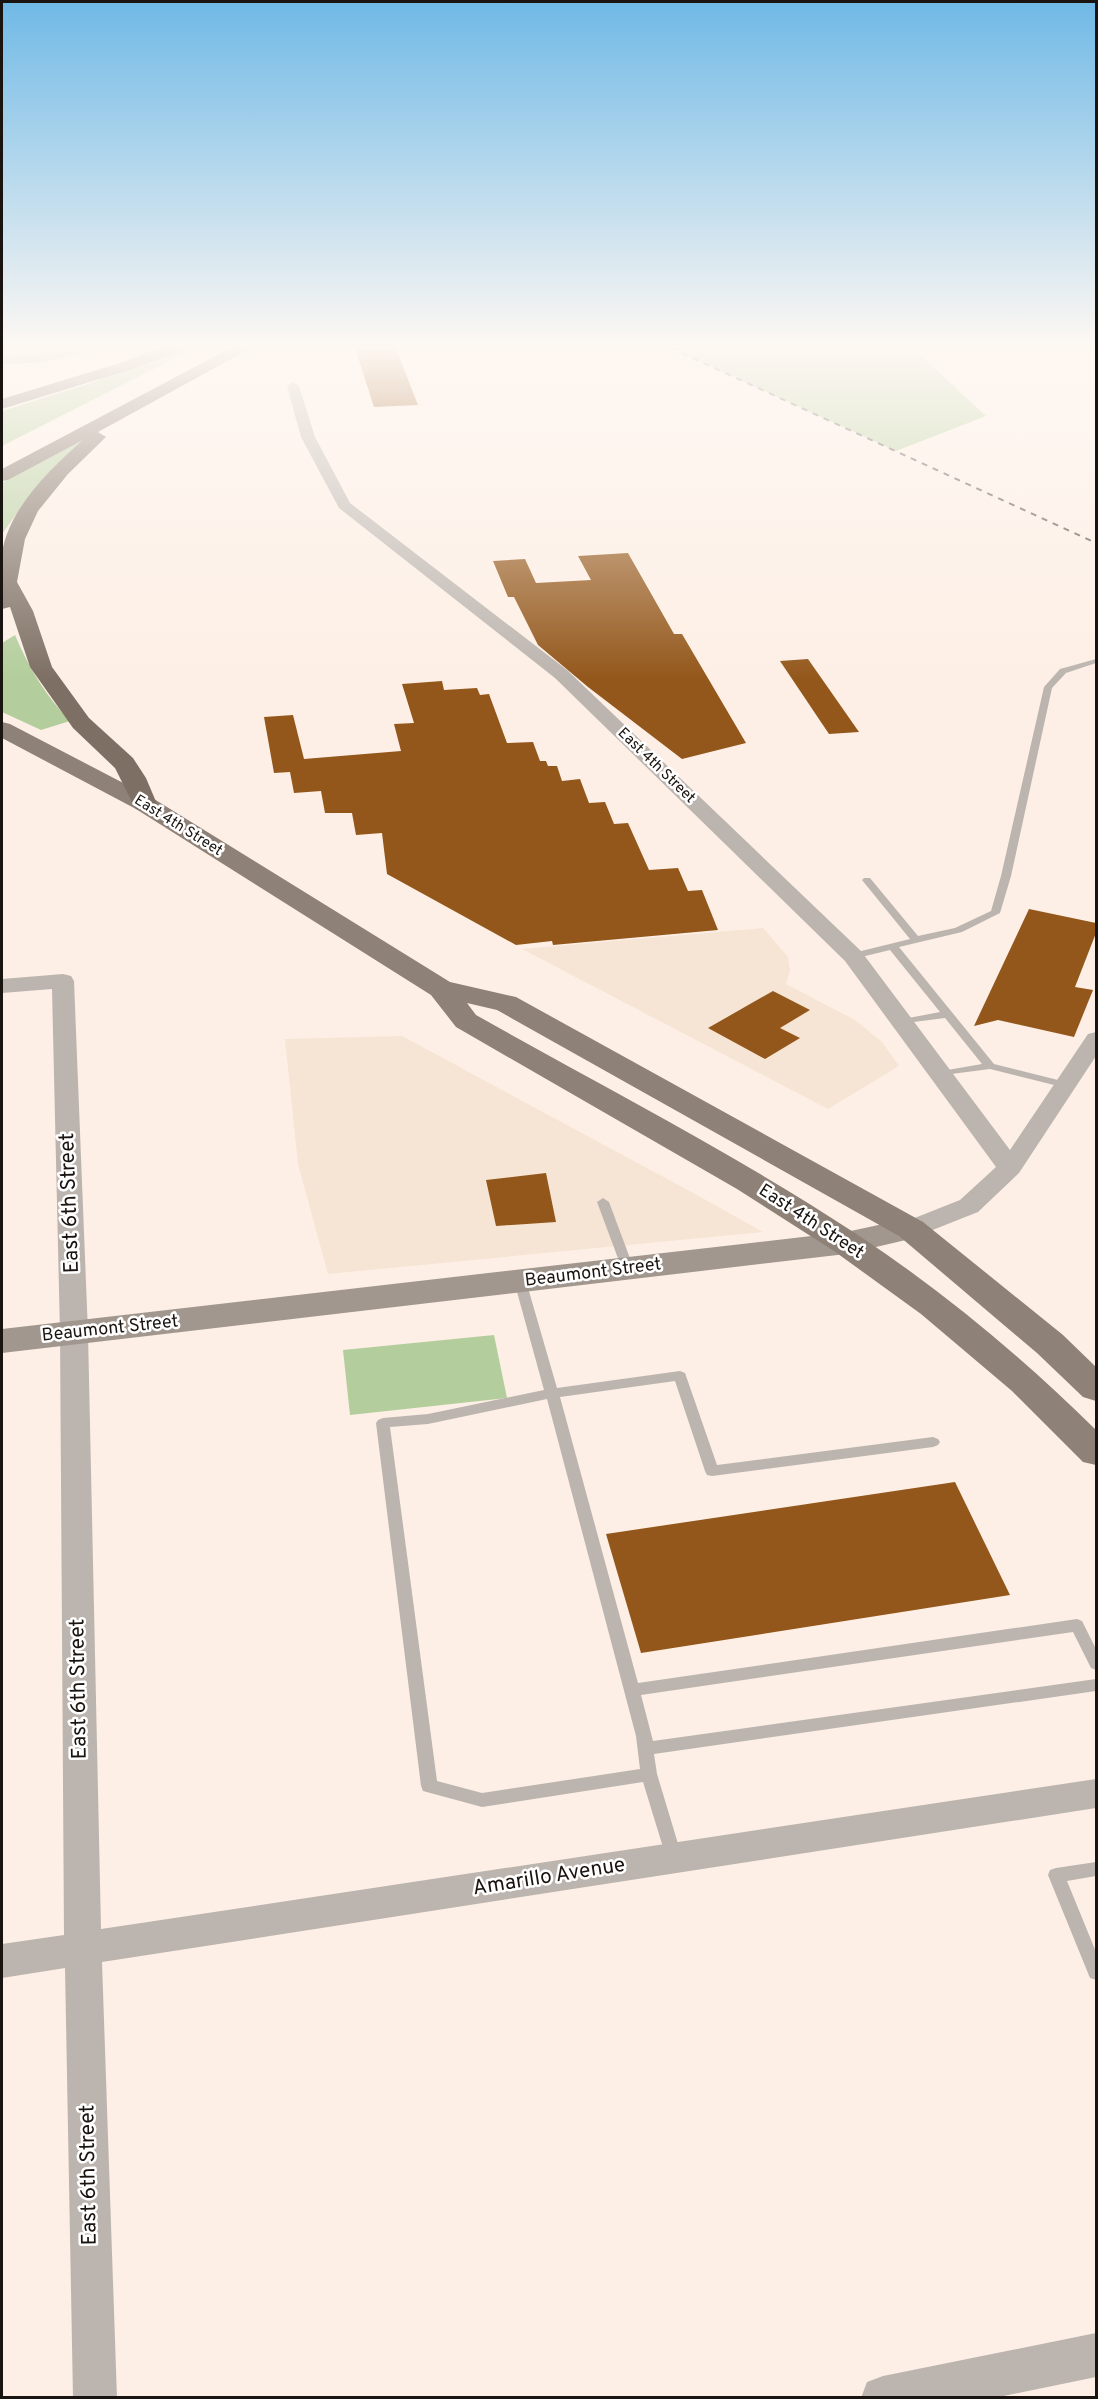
<svg xmlns="http://www.w3.org/2000/svg" width="1098" height="2399" font-family="Overpass,sans-serif">
  <style>
    .industrial { fill: #f6e5d4 }
    .green { fill: #b3ce9c }
    .building { fill: #93571b }
    .lines { fill: none; stroke-linecap: round; stroke-linejoin: round }
    .lane { fill: #bcb5af; fill-rule: evenodd }
    .street { fill: #bcb5af; fill-rule: evenodd }
    .secondary { fill: #a1978e; fill-rule: evenodd }
    .primary { fill: #8e8177; fill-rule: evenodd }
    .highway { fill: #7d6f63; fill-rule: evenodd }
    .rail { stroke: #554d47; stroke-width: 2; stroke-dasharray: 6 6; stroke-linecap: butt }
    .labels { text-anchor: middle; dominant-baseline: central; stroke-width: 5; stroke-linejoin: round; paint-order: stroke }
    .far-street-label { font-size: 15px; fill: #1a1410; stroke: #fff }
    .street-label { font-size: 18px; fill: #1a1410; stroke: #fff }
    .near-street-label { font-size: 21px; fill: #1a1410; stroke: #fff }
  </style>
  <rect width="100%" height="100%" fill="#fdefe5"/>
  <g class="industrial">
    <path d="M 2,343 L 53,343 L 2,365 Z"/>
    <path d="M 763,928 L 788,957 L 790,971 L 786,984 L 855,1020 L 882,1042 L 899,1066 L 828,1109 L 522,949 Z"/>
    <path d="M 402,1036 L 697,1195 L 763,1232 L 328,1274 L 298,1164 L 285,1039 Z"/>
  </g>
  <g class="green">
    <path d="M 196,343 L 205,343 L 2,446 L 2,411 L 91,383 Z"/>
    <path d="M 660,343 L 907,343 L 986,416 L 896,451 Z"/>
    <path d="M 88,437 L 23,505 L 2,534 L 2,483 Z"/>
    <path d="M 15,635 C 29,668 45,695 70,721 L 41,730 L 2,712 L 3,682 L 2,643 Z"/>
    <path d="M 494,1335 L 507,1398 L 350,1415 L 343,1350 Z"/>
  </g>
  <g class="building">
    <path d="M 395,346 L 418,405 L 374,407 L 355,348 Z"/>
    <path d="M 628,553 L 674,634 L 682,634 L 746,743 L 682,759 L 588,687 L 538,645 L 514,597 L 508,597 L 493,561 L 525,559 L 536,583 L 591,580 L 578,556 Z"/>
    <path d="M 808,659 L 859,732 L 829,734 L 780,661 Z"/>
    <path d="M 442,681 L 444,690 L 477,688 L 480,695 L 489,694 L 507,743 L 533,742 L 540,761 L 546,761 L 548,766 L 557,766 L 562,781 L 580,779 L 589,803 L 605,802 L 614,824 L 628,823 L 649,870 L 678,868 L 688,891 L 702,890 L 718,930 L 553,945 L 552,941 L 516,945 L 387,874 L 382,833 L 356,835 L 352,813 L 325,813 L 321,791 L 294,793 L 290,772 L 274,773 L 264,717 L 293,715 L 304,759 L 401,751 L 394,724 L 414,723 L 402,684 Z"/>
    <path d="M 1029,909 L 1096,923 L 1096,933 L 1075,987 L 1093,990 L 1074,1037 L 998,1020 L 974,1026 Z"/>
    <path d="M 773,991 L 810,1010 L 780,1028 L 800,1038 L 765,1059 L 708,1028 Z"/>
    <path d="M 546,1173 L 556,1222 L 496,1226 L 486,1180 Z"/>
    <path d="M 955,1482 L 1010,1595 L 641,1653 L 606,1534 Z"/>
  </g>
  <g class="lines">
    <g class="lane">
      <path d="M 1096,659 L 1096,663 L 1066,673 L 1052,688 L 1011,876 L 1000,913 L 962,932 L 899,947 L 994,1064 L 1070,1083 L 1072,1085 L 1066,1088 L 990,1069 L 936,1076 L 934,1074 L 936,1072 L 982,1064 L 945,1018 L 898,1024 L 897,1022 L 898,1020 L 940,1012 L 890,950 L 853,959 L 848,956 L 849,954 L 910,939 L 862,880 L 864,878 L 870,878 L 918,936 L 955,928 L 991,911 L 1001,876 L 1044,687 L 1060,669 Z"/>
      <path d="M 603,1198 L 609,1202 L 634,1269 L 632,1272 L 624,1272 L 622,1269 L 597,1202 Z"/>
      <path d="M 520,1277 L 526,1281 L 557,1388 L 680,1371 L 685,1373 L 717,1465 L 933,1437 L 938,1439 L 940,1442 L 938,1445 L 933,1447 L 712,1476 L 707,1475 L 705,1471 L 675,1381 L 560,1397 L 638,1683 L 1077,1619 L 1082,1621 L 1096,1649 L 1096,1670 L 1091,1668 L 1073,1632 L 641,1695 L 653,1741 L 1096,1679 L 1096,1691 L 654,1754 L 657,1774 L 682,1857 L 680,1862 L 674,1864 L 668,1862 L 666,1857 L 643,1782 L 482,1807 L 423,1791 L 421,1786 L 376,1423 L 378,1420 L 383,1418 L 428,1414 L 544,1390 L 514,1281 ZM 547,1399 L 636,1736 L 640,1769 L 482,1793 L 437,1781 L 390,1427 L 428,1424 Z"/>
      <path d="M 1096,1862 L 1096,1876 L 1067,1881 L 1096,1952 L 1096,1980 L 1090,1978 L 1048,1875 L 1050,1870 L 1056,1868 Z"/>
    </g>
    <g class="street">
      <path d="M 91,343 L 112,343 L 110,346 L 46,362 L 2,364 L 2,356 L 46,354 Z"/>
      <path d="M 1083,343 L 1096,343 L 1096,353 L 1092,352 Z"/>
      <path d="M 293,382 L 299,386 L 315,437 L 350,503 L 567,670 L 861,951 L 1010,1150 L 1088,1034 L 1096,1032 L 1096,1056 L 1019,1173 L 978,1212 L 920,1235 L 911,1237 L 902,1235 L 898,1229 L 902,1223 L 960,1200 L 996,1167 L 845,961 L 555,678 L 339,508 L 301,437 L 287,386 Z"/>
      <path d="M 63,974 L 71,976 L 74,981 L 88,1333 L 101,1929 L 1096,1779 L 1096,1808 L 102,1962 L 117,2398 L 73,2398 L 65,1968 L 2,1978 L 2,1944 L 64,1935 L 60,1333 L 52,989 L 2,993 L 2,979 Z"/>
      <path d="M 1096,2333 L 1096,2377 L 994,2398 L 861,2398 L 867,2382 L 883,2376 Z"/>
    </g>
    <path class="secondary" d="M 911,1218 L 923,1222 L 928,1229 L 923,1236 L 846,1254 L 2,1353 L 2,1329 L 846,1232 Z"/>
    <path class="primary" d="M 2,722 L 10,724 L 154,799 L 450,982 L 516,997 L 923,1222 L 1063,1335 L 1096,1367 L 1096,1401 L 1083,1397 L 1037,1353 L 899,1236 L 497,1010 L 467,1003 L 476,1015 C 604,1087 735,1154 858,1235 C 944,1292 1023,1358 1096,1430 L 1096,1465 L 1083,1462 L 1012,1391 L 921,1314 L 834,1251 L 737,1189 L 456,1027 L 431,995 L 136,809 L 2,738 Z"/>
    <g class="highway">
      <path d="M 173,343 L 196,343 L 194,346 L 132,369 L 2,409 L 2,399 L 120,363 Z"/>
      <path d="M 240,343 L 260,343 L 98,432 L 106,437 L 68,474 L 38,511 L 25,539 L 17,582 L 33,611 L 52,667 L 89,718 L 133,758 L 146,778 L 157,804 L 154,809 L 145,811 L 136,809 L 133,804 L 115,768 L 73,728 L 30,667 L 10,607 L 2,609 C 2,591 0,571 2,553 C 9,508 51,468 83,440 L 8,480 L 2,481 L 2,469 Z"/>
    </g>
    <path class="rail" d="M 660,343 L 1096,543"/>
  </g>
  <linearGradient id="sky" x2="0" y2="1"><stop stop-color="#6fb9e6"/><stop offset="0.51" stop-color="#fef8f3"/><stop offset="1" stop-color="#fef8f3" stop-opacity="0"/></linearGradient>
  <rect width="1098" height="679" fill="url(#sky)"/>
  <g class="labels">
    <g class="far-street-label">
      <text transform="translate(656 766) rotate(44)">East 4th Street</text>
      <text transform="translate(178 826) rotate(32)">East 4th Street</text>
    </g>
    <g class="street-label">
      <text transform="translate(811 1222) rotate(33)">East 4th Street</text>
      <text transform="translate(593 1273) rotate(-7)">Beaumont Street</text>
      <text transform="translate(110 1329) rotate(-6)">Beaumont Street</text>
    </g>
    <g class="near-street-label">
      <text transform="translate(70 1203) rotate(-92)">East 6th Street</text>
      <text transform="translate(79 1689) rotate(-91)">East 6th Street</text>
      <text transform="translate(549 1877) rotate(-9)">Amarillo Avenue</text>
      <text transform="translate(89 2175) rotate(-91)">East 6th Street</text>
    </g>
  </g>
  <rect width="1098" height="2399" fill="none" stroke="#1a1410" stroke-width="6"/>
</svg>
